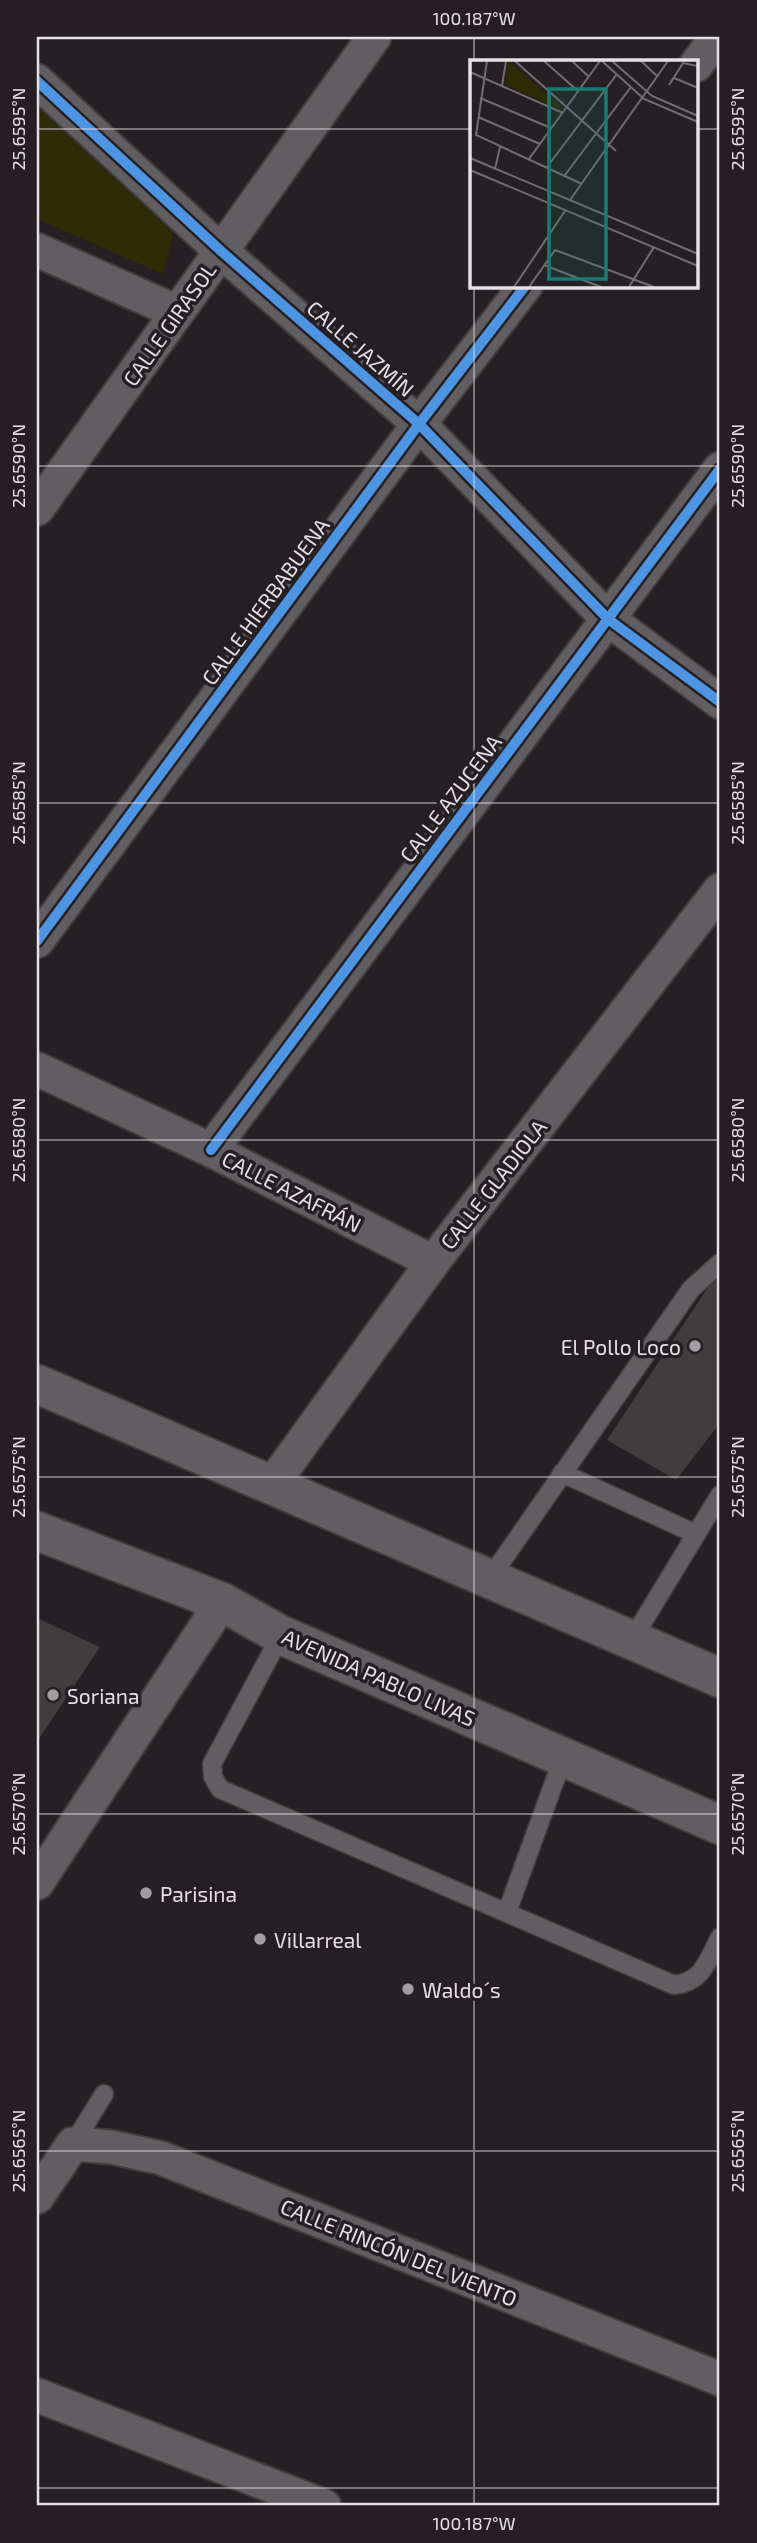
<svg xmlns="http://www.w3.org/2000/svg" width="757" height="2543" font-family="'Exo 2',sans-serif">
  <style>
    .green { fill: #2e2b07 }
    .building { fill: #403d3f }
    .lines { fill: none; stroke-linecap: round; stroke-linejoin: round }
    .service-casing { stroke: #403d3f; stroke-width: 21 }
    .minor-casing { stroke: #403d3f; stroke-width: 37 }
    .secondary-casing { stroke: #403d3f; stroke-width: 42 }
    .service { stroke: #605e60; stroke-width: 18 }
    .minor { stroke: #605e60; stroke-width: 33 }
    .secondary { stroke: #605e60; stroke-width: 38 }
    .cycleway-casing { stroke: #251f24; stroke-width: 15 }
    .cycleway { stroke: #4d94e3; stroke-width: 10 }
    .ticks { fill: none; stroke: #e4e0e4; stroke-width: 2; stroke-opacity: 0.45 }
    .poi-dot { fill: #a19da0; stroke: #251f24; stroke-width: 2.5 }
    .labels { text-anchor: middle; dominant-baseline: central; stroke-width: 7; stroke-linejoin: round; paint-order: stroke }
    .street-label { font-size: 21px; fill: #e4e0e4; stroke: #251f24 }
    .poi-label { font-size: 21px; fill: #e4e0e4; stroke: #251f24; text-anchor: start }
    .inset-road { fill: none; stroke: #716d70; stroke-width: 2 }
    .view { fill: #1a7b74; fill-opacity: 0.15; stroke: #1a7b74; stroke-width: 3.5 }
    .inset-edge { fill: none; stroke: #e4e0e4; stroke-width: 3.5 }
    .neatline { fill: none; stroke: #e4e0e4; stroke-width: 2.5 }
    .ticks-label { font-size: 18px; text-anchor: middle; fill: #e4e0e4 }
  </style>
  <rect width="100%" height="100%" fill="#242023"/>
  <path class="green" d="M 37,107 L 174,233 L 163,274 L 37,219 Z"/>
  <g class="building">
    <path d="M 720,1269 L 720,1423 L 676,1480 L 607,1440 Z"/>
    <path d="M 37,1618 L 100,1647 L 37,1742 Z"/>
  </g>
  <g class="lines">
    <g class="service-casing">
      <g id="service">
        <path d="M 562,1473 L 696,1534"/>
        <path d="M 490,1578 L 691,1289 L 720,1263"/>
        <path d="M 281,1635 L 212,1764 L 213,1777 L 220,1789 L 674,1985 C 703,1982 708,1960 720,1937"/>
        <path d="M 633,1638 L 720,1495"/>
        <path d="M 507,1912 L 563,1758"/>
        <path d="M 73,2144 L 104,2094"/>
      </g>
    </g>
    <g class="minor-casing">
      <g id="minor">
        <path d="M 696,65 L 717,37"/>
        <path d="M 37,81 L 221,251 L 419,424 L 608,619 L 720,702"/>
        <path d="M 37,250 L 177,312"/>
        <path d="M 37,509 L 374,37"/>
        <path d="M 37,941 L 419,424 L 526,285"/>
        <path d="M 37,1069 L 211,1150 L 433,1262"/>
        <path d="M 211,1150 L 720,469"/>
        <path d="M 273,1483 L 433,1262 L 720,890"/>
        <path d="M 37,1883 L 222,1602"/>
        <path d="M 37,2197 L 73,2144 L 111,2147 L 161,2158 L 720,2379"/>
        <path d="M 37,2395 L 324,2506"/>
      </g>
    </g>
    <g class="secondary-casing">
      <g id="secondary">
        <path d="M 37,1384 L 720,1678"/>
        <path d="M 37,1531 L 222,1602 L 281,1635 L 720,1825"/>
      </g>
    </g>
    <use href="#service" class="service"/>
    <use href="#minor" class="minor"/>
    <use href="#secondary" class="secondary"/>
    <g class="cycleway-casing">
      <g id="cycleway">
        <path d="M 37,81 L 221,251 L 419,424 L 608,619 L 720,702"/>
        <path d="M 37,941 L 419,424 L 526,285"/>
        <path d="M 211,1150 L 720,469"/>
      </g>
    </g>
    <use href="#cycleway" class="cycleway"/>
  </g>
  <path class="ticks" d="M 474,37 L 474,61M 37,129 L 472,129M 696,129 L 720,129M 474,285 L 474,2506M 37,466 L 720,466M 37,803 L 720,803M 37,1140 L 720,1140M 37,1477 L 720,1477M 37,1814 L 720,1814M 37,2151 L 720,2151M 37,2488 L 720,2488"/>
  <g class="poi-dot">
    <circle cx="695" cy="1346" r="7"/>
    <circle cx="53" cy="1695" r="7"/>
    <circle cx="146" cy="1893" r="7"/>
    <circle cx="260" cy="1939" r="7"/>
    <circle cx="408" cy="1989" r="7"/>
  </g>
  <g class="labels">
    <g class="street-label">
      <text transform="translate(169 324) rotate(-55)">CALLE GIRASOL</text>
      <text transform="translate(361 348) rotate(41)">CALLE JAZMÍN</text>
      <text transform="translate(265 601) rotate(-54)">CALLE HIERBABUENA</text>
      <text transform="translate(450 798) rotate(-53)">CALLE AZUCENA</text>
      <text transform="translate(493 1184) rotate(-52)">CALLE GLADIOLA</text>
      <text transform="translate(292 1191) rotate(27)">CALLE AZAFRÁN</text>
      <text transform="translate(379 1677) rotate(24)">AVENIDA PABLO LIVAS</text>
      <text transform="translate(399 2252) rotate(22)">CALLE RINCÓN DEL VIENTO</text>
    </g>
    <g class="poi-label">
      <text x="681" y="1346" text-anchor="end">El Pollo Loco</text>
      <text x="67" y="1695">Soriana</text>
      <text x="160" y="1893">Parisina</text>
      <text x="274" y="1939">Villarreal</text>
      <text x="422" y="1989">Waldo´s</text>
    </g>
  </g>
  <g transform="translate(470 60)">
    <rect width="228" height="228" fill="#242023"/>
    <path d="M 38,1 L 92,47 L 92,50 L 35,25 Z" fill="#2e2b07"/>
    <path class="inset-road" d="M 17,1 L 6,75 L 112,124M 45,1 L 146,91M 74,1 L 108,31M 102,1 L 118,16M 132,1 L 174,39 L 228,62M 142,1 L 182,36 L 228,56M 171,1 L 188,17M 0,12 L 93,53M 204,18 L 228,28M 199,25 L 213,3 L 228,6M 32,26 L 36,1M 10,38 L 81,68M 8,57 L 70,84M 0,98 L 228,194M 59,99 L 130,1M 77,107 L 147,14M 25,109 L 30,87M 0,110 L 228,206M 95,115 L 161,27M 100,140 L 198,1M 74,205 L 131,227M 44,227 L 95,151M 59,227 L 85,190 L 184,227M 159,227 L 184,187"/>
    <path class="view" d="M 79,29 L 136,29 L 136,219 L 79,219 Z"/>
    <rect width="228" height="228" class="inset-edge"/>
  </g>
  <rect width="757" height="2543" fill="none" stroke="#251f24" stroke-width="77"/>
  <rect x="38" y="38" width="680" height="2466" class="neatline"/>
  <g class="ticks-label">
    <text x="474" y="25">100.187°W</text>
    <text transform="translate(19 129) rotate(-90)" y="6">25.6595°N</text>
    <text transform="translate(738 129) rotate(-90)" y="6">25.6595°N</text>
    <text transform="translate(19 466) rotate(-90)" y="6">25.6590°N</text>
    <text transform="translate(738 466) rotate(-90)" y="6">25.6590°N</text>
    <text transform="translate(19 803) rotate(-90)" y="6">25.6585°N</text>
    <text transform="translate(738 803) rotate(-90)" y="6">25.6585°N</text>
    <text transform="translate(19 1140) rotate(-90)" y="6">25.6580°N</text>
    <text transform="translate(738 1140) rotate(-90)" y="6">25.6580°N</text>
    <text transform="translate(19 1477) rotate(-90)" y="6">25.6575°N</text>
    <text transform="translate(738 1477) rotate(-90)" y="6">25.6575°N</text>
    <text transform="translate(19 1814) rotate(-90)" y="6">25.6570°N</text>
    <text transform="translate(738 1814) rotate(-90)" y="6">25.6570°N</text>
    <text transform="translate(19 2151) rotate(-90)" y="6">25.6565°N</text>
    <text transform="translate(738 2151) rotate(-90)" y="6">25.6565°N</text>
    <text x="474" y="2530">100.187°W</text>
  </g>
</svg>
